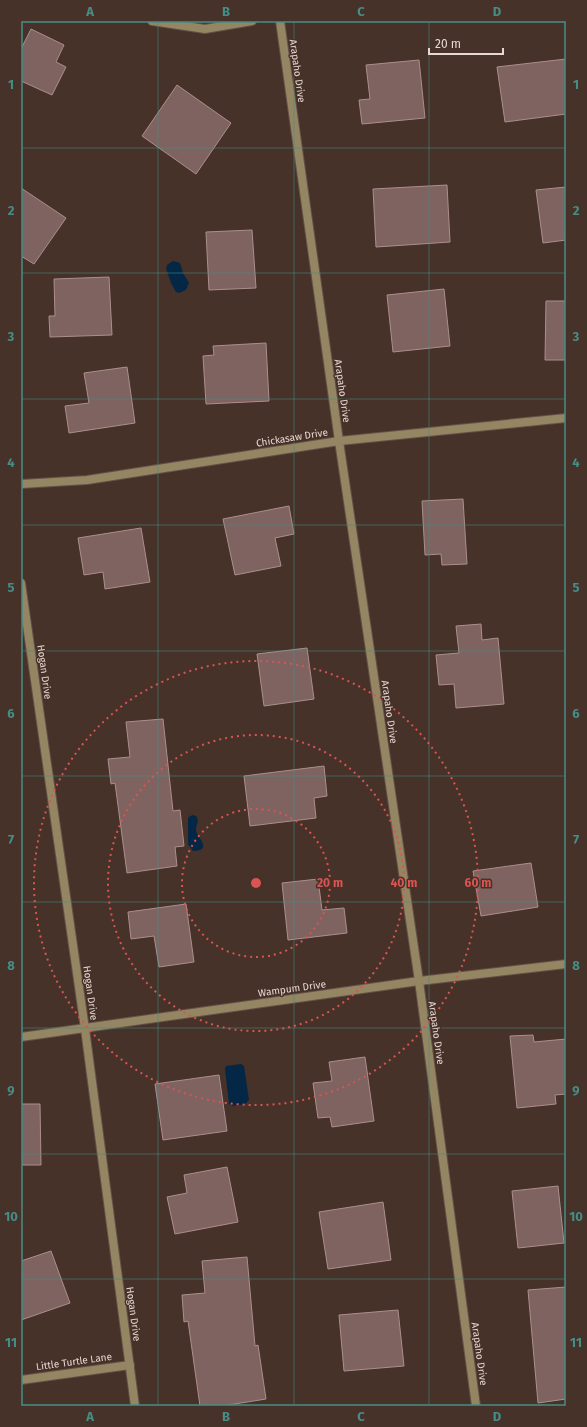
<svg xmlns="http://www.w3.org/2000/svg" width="587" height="1427" font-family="'Fira Sans',sans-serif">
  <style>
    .water { fill: #032745 }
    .building { fill: #7e6361; stroke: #ac8f8d }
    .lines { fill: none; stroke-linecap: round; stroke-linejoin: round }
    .minor-casing { stroke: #645047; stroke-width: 10 }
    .minor { stroke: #948563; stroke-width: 8 }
    .grid { fill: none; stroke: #458e87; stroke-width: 1; stroke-opacity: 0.55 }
    .ring { fill: none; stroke: #da5452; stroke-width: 2; stroke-dasharray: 2 4 }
    .labels { text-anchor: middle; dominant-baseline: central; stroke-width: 3; stroke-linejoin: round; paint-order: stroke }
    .street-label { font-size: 10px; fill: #e6d8d2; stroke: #473229 }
    .centre { fill: #da5452; stroke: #473229; stroke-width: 2 }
    .ring-label { font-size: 12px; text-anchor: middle; font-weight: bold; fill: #da5452; stroke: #473229; stroke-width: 3; stroke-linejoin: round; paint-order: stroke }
    .neatline { fill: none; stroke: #458e87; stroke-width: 1.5 }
    .grid-label { font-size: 13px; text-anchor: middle; font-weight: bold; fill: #458e87 }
  </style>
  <rect width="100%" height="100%" fill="#473229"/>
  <g class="water">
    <path d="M 173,261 L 180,263 L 183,273 L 189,283 L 186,290 L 179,293 L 176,292 L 171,283 L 166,268 L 167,265 Z"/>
    <path d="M 194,815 L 197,817 C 199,822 196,825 196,830 C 198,839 213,850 193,851 L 188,844 L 188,818 L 190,816 Z"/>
    <path d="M 241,1064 L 244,1066 L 249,1100 L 245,1104 L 233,1106 L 229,1104 L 225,1069 L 226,1066 Z"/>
  </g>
  <g class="building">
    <path d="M 31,29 L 64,45 L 56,62 L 66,67 L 52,95 L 21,81 L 21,49 Z"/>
    <path d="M 566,59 L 566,114 L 505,122 L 497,67 Z"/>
    <path d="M 419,60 L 425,118 L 362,124 L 359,100 L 370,99 L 366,65 Z"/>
    <path d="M 177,85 L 231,123 L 196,174 L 142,136 Z"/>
    <path d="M 447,185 L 450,242 L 376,247 L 373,189 Z"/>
    <path d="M 566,187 L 566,240 L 543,243 L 536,190 Z"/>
    <path d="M 21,188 L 66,218 L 34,264 L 21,256 Z"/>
    <path d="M 252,230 L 256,288 L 209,290 L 206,232 Z"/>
    <path d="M 109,277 L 112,335 L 50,337 L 49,316 L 55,316 L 54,279 Z"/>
    <path d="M 444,289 L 450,346 L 393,352 L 387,295 Z"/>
    <path d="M 546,301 L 566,301 L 566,360 L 545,360 Z"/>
    <path d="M 266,343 L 269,401 L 206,404 L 203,356 L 214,355 L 213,346 Z"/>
    <path d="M 127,367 L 135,423 L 69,433 L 65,406 L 89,403 L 84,373 Z"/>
    <path d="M 463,499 L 467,564 L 442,565 L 441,554 L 425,555 L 422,501 Z"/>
    <path d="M 289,506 L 294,534 L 275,538 L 281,566 L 235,575 L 223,519 Z"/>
    <path d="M 141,528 L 150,582 L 105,589 L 103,572 L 84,575 L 78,538 Z"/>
    <path d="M 481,624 L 482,640 L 498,638 L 504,704 L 456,708 L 454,684 L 439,685 L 436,655 L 459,653 L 456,626 Z"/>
    <path d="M 307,648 L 314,699 L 264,706 L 257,654 Z"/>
    <path d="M 163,719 L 173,811 L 180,810 L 184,846 L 175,847 L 177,866 L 127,873 L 115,783 L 111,784 L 108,759 L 130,757 L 126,722 Z"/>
    <path d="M 324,766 L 327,796 L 314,798 L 316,818 L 250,826 L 244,776 Z"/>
    <path d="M 531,863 L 538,907 L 481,916 L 473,871 Z"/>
    <path d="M 318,879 L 322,910 L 344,908 L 347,933 L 288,940 L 282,883 Z"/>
    <path d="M 186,904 L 194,962 L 159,967 L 154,936 L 131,939 L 128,912 Z"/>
    <path d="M 533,1035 L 534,1042 L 566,1039 L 566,1094 L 555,1095 L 556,1104 L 517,1108 L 510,1036 Z"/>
    <path d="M 365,1057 L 374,1121 L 332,1127 L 330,1117 L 318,1118 L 313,1083 L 332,1081 L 329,1062 Z"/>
    <path d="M 219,1075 L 227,1131 L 163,1140 L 155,1084 Z"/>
    <path d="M 21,1104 L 40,1104 L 41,1165 L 21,1165 Z"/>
    <path d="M 227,1167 L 238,1222 L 175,1234 L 167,1197 L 187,1193 L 184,1175 Z"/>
    <path d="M 558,1186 L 564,1243 L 518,1248 L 512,1191 Z"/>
    <path d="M 383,1202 L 391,1260 L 328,1269 L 319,1212 Z"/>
    <path d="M 51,1251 L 70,1303 L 21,1320 L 21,1261 Z"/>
    <path d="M 247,1257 L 255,1346 L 258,1345 L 266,1399 L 222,1406 L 200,1406 L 188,1321 L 184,1322 L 182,1295 L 205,1293 L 202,1261 Z"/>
    <path d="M 566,1287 L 566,1399 L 538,1403 L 528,1290 Z"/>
    <path d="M 398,1310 L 404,1366 L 344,1371 L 339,1315 Z"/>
  </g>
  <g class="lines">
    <g class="minor-casing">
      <g id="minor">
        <path d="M 152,21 L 205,29 L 252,21"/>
        <path d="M 280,21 L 339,441 L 419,981 L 476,1406"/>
        <path d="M 21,484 L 87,480 L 339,441 L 566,418"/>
        <path d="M 21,583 L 85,1029 L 135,1406"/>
        <path d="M 21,1037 L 419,981 L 566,964"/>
        <path d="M 21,1380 L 130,1365"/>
      </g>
    </g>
    <use href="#minor" class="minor"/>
  </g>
  <path class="grid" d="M 158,21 L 158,1406M 294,21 L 294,1406M 429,21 L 429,1406M 21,148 L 566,148M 21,273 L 566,273M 21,399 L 566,399M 21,525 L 566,525M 21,651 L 566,651M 21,776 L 566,776M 21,902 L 566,902M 21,1028 L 566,1028M 21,1154 L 566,1154M 21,1279 L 566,1279"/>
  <g class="ring">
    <circle cx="256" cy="883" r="74"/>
    <circle cx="256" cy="883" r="148"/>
    <circle cx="256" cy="883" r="222"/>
  </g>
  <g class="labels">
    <g class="street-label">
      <text transform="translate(297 71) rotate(82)">Arapaho Drive</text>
      <text transform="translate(342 391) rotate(82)">Arapaho Drive</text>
      <text transform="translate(292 438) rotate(-9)">Chickasaw Drive</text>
      <text transform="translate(44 672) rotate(82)">Hogan Drive</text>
      <text transform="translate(389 712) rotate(82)">Arapaho Drive</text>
      <text transform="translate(292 989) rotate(-8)">Wampum Drive</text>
      <text transform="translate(90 993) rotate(82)">Hogan Drive</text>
      <text transform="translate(436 1033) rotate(82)">Arapaho Drive</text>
      <text transform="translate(133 1314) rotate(82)">Hogan Drive</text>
      <text transform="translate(479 1354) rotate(82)">Arapaho Drive</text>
      <text transform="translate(74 1362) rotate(-8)">Little Turtle Lane</text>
    </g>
  </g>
  <circle cx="256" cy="883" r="6" class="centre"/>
  <g class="ring-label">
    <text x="330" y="887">20 m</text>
    <text x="404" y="887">40 m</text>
    <text x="478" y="887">60 m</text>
  </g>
  <rect width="587" height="1427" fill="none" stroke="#473229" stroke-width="44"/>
  <path d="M429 48v6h74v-6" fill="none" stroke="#e6d8d2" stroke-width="2"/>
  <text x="435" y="48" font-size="12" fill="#e6d8d2" stroke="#473229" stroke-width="3" paint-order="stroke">20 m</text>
  <rect x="22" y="22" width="543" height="1383" class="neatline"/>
  <g class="grid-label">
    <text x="90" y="16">A</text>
    <text x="226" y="16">B</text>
    <text x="361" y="16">C</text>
    <text x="497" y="16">D</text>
    <text x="11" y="89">1</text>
    <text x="576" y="89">1</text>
    <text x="11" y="215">2</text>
    <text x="576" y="215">2</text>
    <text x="11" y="341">3</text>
    <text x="576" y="341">3</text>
    <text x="11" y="467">4</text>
    <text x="576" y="467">4</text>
    <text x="11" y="592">5</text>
    <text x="576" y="592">5</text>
    <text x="11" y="718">6</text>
    <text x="576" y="718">6</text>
    <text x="11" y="844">7</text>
    <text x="576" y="844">7</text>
    <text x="11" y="970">8</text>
    <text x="576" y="970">8</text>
    <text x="11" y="1095">9</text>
    <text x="576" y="1095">9</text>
    <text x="11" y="1221">10</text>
    <text x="576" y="1221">10</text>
    <text x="11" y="1347">11</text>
    <text x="576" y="1347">11</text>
    <text x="90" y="1421">A</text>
    <text x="226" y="1421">B</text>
    <text x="361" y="1421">C</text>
    <text x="497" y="1421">D</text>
  </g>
</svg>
